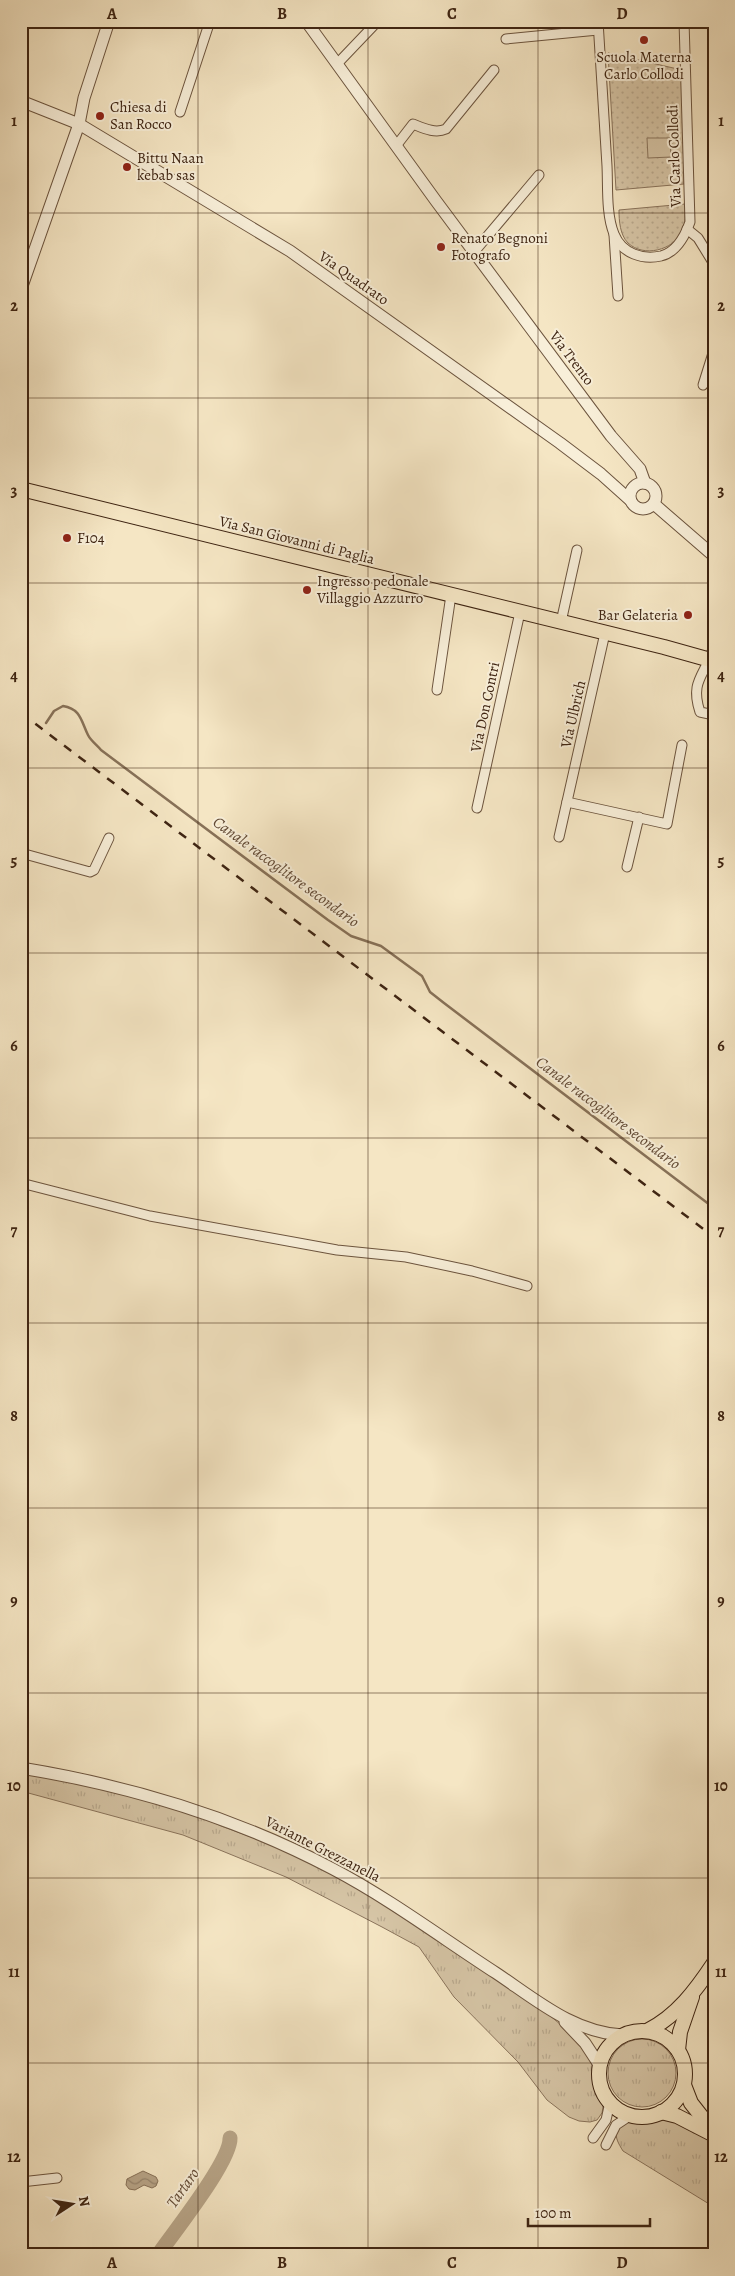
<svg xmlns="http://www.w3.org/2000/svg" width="735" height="2276" font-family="Alegreya,serif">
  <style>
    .grass { fill: url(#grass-tufts); stroke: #8a745c }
    .park { fill: url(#park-dots); stroke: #8a745c }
    .pitch { fill: #d6c5a6; stroke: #8a745c }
    .water { fill: url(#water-waves); stroke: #877158 }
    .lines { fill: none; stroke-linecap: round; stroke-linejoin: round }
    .stream { stroke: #877158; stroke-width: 2.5 }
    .river { stroke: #b7a487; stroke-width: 15 }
    .minor-casing { stroke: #6c543e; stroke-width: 11 }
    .tertiary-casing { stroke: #6c543e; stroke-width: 13 }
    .primary-casing { stroke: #3e2412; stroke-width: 16 }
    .minor { stroke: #f8efd9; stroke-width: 9 }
    .tertiary { stroke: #f8efd9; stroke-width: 11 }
    .primary { stroke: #f5e6c4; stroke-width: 14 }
    .rail { stroke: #3e2412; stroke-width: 2.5; stroke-dasharray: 9 9; stroke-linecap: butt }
    .grid { fill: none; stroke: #3e2412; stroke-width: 1; stroke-opacity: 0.55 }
    .poi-dot { fill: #8f2418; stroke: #f8efd9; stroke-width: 2 }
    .labels { text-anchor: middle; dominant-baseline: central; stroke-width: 4; stroke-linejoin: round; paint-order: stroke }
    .poi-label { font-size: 15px; fill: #3e2412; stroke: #f8efd9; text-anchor: start }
    .street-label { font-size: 15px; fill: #3e2412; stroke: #f8efd9 }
    .water-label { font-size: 16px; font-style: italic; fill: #624a35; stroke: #f8efd9 }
    .neatline { fill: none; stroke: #3e2412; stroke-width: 2 }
    .grid-label { font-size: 16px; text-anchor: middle; font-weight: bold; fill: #3e2412 }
  </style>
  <defs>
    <pattern id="grass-tufts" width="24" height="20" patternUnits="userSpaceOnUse" patternTransform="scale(1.25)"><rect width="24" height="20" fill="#d6c5a6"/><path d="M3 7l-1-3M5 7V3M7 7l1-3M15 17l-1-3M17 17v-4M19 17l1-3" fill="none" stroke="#b9a98e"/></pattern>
    <pattern id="park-dots" width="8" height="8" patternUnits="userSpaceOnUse" patternTransform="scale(1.25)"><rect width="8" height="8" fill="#d6c5a6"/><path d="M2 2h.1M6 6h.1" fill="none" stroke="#b9a98e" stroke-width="1.8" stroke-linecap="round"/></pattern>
    <pattern id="water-waves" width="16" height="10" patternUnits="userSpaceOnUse" patternTransform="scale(1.25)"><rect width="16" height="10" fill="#b7a487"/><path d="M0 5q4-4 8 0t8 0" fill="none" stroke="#96856d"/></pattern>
  </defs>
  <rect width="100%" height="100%" fill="#f5e6c4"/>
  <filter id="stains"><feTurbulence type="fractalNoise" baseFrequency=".004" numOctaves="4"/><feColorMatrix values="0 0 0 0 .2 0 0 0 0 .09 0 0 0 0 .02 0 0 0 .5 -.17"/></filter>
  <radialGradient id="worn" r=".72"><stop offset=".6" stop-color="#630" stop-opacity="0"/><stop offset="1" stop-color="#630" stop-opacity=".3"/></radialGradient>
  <g class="grass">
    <path d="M 21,1771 L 100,1785 L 197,1814 L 221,1826 L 292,1852 L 380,1901 L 547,2013 L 583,2044 L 593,2064 L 596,2089 L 604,2102 L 602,2113 L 597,2120 L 590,2122 L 579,2121 L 569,2117 L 547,2100 L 518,2062 L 454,1997 L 419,1947 L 382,1927 L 286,1877 L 183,1835 L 21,1791 Z"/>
    <circle cx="642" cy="2073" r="34"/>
    <path d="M 661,2116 L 693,2127 L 714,2143 L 714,2207 L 623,2151 C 613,2135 614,2131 627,2119 L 652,2118 Z"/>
  </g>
  <g class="park">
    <path d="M 608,53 L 682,70 L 684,184 L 616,190 Z"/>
    <path d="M 685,204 C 685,213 686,224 682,232 C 673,250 644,258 628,243 C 620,235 619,221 619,210 Z"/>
  </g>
  <path class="pitch" d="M 647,138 L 670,138 L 671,157 L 648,158 Z"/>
  <path class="water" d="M 143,2171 L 156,2177 L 158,2181 L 156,2186 L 152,2188 L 144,2185 L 135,2190 L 129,2189 L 126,2185 L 127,2179 Z"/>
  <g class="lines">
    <path class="stream" d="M 46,723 L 54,711 L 63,706 C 81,709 81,721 88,735 C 91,741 97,745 101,750 L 328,920 L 351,936 L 381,946 L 422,976 L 430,992 L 444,1003 L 714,1208"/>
    <path class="river" d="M 158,2255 C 173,2233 231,2161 230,2138"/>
    <g class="minor-casing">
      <g id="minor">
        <path d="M 598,21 C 601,69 604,118 607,166 C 608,187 606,214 614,234 C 622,254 643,260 661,256 C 677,252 685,236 690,222 L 684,21"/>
        <path d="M 506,39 L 598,30"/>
        <path d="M 337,64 L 378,21"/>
        <path d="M 180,112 L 210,21"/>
        <path d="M 396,146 L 413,124 C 423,128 435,134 446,129 L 494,70"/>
        <path d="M 687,229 L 698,238 L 714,264"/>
        <path d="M 614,235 L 618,296"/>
        <path d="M 474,252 L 539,175"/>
        <path d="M 703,385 L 714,350"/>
        <path d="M 561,622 L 577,550"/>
        <path d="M 714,645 C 707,675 689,679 700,712 L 714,715"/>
        <path d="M 437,690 L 451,595"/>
        <path d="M 567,802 L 667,824 L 682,745"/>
        <path d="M 477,808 L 520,612"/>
        <path d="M 559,837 L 605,633"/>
        <path d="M 21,853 L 90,872 L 94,870 L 109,838"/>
        <path d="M 627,867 L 639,817"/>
        <path d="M 21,1183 L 150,1216 L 337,1250 L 406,1257 L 472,1271 L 527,1286"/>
        <path d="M 593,2138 L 606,2120 L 610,2102"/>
        <path d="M 606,2145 L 616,2125 L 631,2115"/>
        <path d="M 21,2182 L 57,2178"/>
      </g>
    </g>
    <g class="tertiary-casing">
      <g id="tertiary">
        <path d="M 306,21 L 436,201 L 611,436 L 640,469 L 645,483"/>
        <path d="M 21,101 L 79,124 L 290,251 L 560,443 L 601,474 L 630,500"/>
        <path d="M 21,289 L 79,124 L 84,98 L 109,21"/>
        <circle cx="643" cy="496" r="13"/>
        <path d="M 654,504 L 714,556"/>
        <path d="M 21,1768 C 131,1786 235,1817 333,1869 C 390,1899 442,1938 496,1973 C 535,1999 574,2033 623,2035"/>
        <path d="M 565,2022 L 585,2043 L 600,2066"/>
      </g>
    </g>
    <g class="primary-casing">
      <g id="primary">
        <path d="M 21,489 L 664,647 L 714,661"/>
        <path d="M 647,2031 C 677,2016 696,1990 714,1963"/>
        <circle cx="642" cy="2074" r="43"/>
        <path d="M 678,2050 L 680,2032 L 692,1997"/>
        <path d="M 684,2085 L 691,2103 L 713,2131"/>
        <path d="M 661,2112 L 677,2116 L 714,2135"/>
      </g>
    </g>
    <use href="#minor" class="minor"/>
    <use href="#tertiary" class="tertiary"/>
    <use href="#primary" class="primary"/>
    <path class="rail" d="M 21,713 L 714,1237"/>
  </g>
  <path class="grid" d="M 198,21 L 198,2255M 368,21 L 368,2255M 538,21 L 538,2255M 21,213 L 714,213M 21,398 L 714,398M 21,583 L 714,583M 21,768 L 714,768M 21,953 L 714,953M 21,1138 L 714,1138M 21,1323 L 714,1323M 21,1508 L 714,1508M 21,1693 L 714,1693M 21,1878 L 714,1878M 21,2063 L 714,2063"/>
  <g class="poi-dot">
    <circle cx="644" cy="40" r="5"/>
    <circle cx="100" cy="116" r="5"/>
    <circle cx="127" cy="167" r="5"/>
    <circle cx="441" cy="247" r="5"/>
    <circle cx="67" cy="538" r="5"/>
    <circle cx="307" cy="590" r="5"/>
    <circle cx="688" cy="615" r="5"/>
  </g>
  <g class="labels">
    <g class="poi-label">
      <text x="644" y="57" text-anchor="middle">Scuola Materna<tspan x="644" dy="17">Carlo Collodi</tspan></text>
      <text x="110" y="107">Chiesa di<tspan x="110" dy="17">San Rocco</tspan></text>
      <text x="137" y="158">Bittu Naan<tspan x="137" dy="17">kebab sas</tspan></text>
      <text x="451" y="238">Renato Begnoni<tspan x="451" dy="17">Fotografo</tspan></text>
      <text x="77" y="538">F104</text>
      <text x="317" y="581">Ingresso pedonale<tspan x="317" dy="17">Villaggio Azzurro</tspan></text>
      <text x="678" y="615" text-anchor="end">Bar Gelateria</text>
    </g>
    <g class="street-label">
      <text transform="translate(674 156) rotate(-92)">Via Carlo Collodi</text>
      <text transform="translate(354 278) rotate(35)">Via Quadrato</text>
      <text transform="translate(572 358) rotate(53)">Via Trento</text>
      <text transform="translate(297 540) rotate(14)">Via San Giovanni di Paglia</text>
      <text transform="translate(485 707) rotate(-78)">Via Don Contri</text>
      <text transform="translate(573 714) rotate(-77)">Via Ulbrich</text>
      <text transform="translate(323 1849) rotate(27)">Variante Grezzanella</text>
    </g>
    <g class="water-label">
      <text transform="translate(286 872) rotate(36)">Canale raccoglitore secondario</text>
      <text transform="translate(608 1113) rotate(37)">Canale raccoglitore secondario</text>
      <text transform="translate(183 2188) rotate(-55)">Tartaro</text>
    </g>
  </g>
  <rect width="735" height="2276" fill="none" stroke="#f5e6c4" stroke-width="55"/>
  <g transform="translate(72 2204) rotate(78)" stroke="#f8efd9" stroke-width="4" paint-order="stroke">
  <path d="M0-4L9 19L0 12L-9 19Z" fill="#3e2412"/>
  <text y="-8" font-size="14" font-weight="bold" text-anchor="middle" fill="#3e2412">N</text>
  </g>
  <path d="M528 2218v8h122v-8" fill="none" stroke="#3e2412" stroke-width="2.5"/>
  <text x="535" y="2218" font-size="15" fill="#3e2412" stroke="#f8efd9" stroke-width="4" paint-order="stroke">100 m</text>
  <rect x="28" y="28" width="680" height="2220" class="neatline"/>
  <g class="grid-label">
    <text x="112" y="19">A</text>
    <text x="282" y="19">B</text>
    <text x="452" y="19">C</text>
    <text x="622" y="19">D</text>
    <text x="14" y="126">1</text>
    <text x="721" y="126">1</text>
    <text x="14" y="311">2</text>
    <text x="721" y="311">2</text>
    <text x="14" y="496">3</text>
    <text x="721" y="496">3</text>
    <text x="14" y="681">4</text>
    <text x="721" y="681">4</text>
    <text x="14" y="866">5</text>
    <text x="721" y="866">5</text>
    <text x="14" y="1051">6</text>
    <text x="721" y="1051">6</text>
    <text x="14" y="1236">7</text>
    <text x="721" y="1236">7</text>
    <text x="14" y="1421">8</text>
    <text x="721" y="1421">8</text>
    <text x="14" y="1606">9</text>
    <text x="721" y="1606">9</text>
    <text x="14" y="1791">10</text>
    <text x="721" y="1791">10</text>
    <text x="14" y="1977">11</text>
    <text x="721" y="1977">11</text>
    <text x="14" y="2162">12</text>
    <text x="721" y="2162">12</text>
    <text x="112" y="2268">A</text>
    <text x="282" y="2268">B</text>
    <text x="452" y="2268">C</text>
    <text x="622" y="2268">D</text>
  </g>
  <rect width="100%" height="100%" filter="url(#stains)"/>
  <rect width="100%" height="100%" fill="url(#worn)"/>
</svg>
